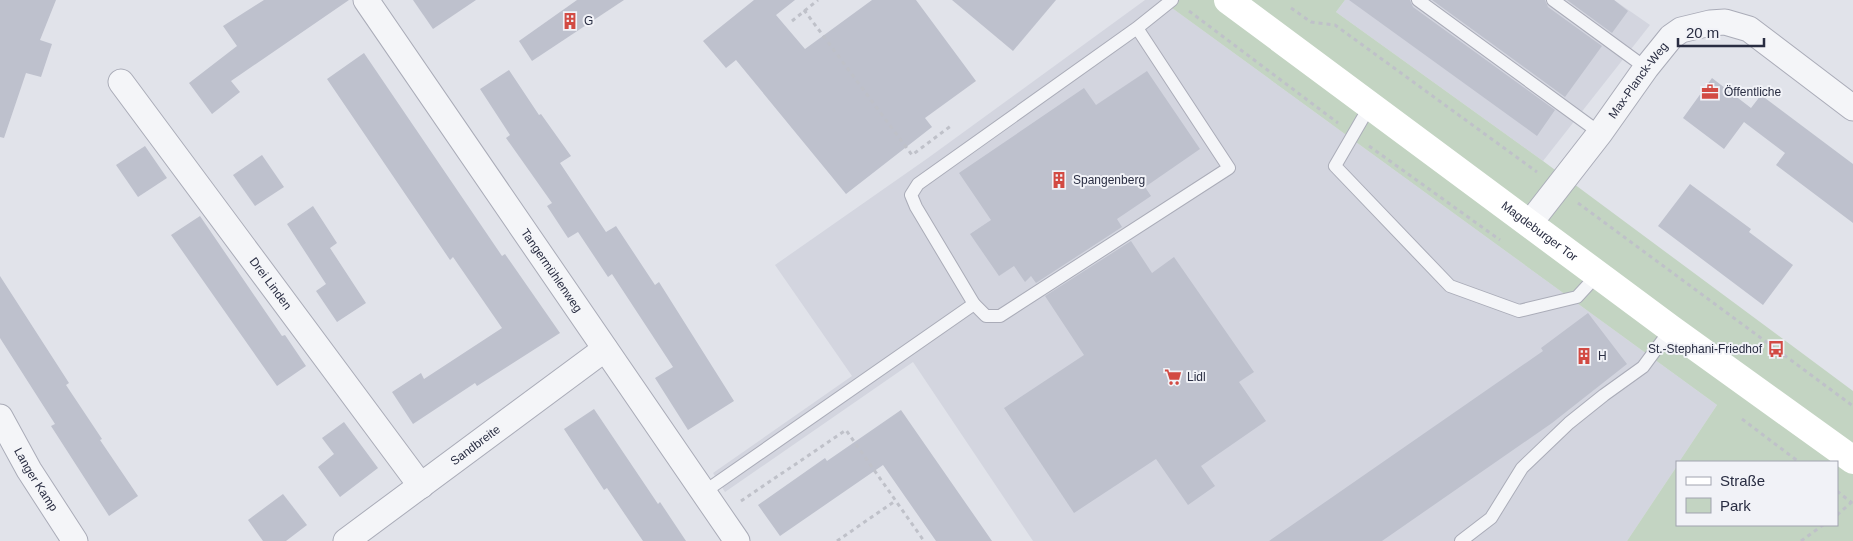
<svg xmlns="http://www.w3.org/2000/svg" width="1853" height="541" font-family="Helvetica,sans-serif">
  <style>
    .built { fill: #d3d5df }
    .green { fill: #c3d4c2 }
    .building { fill: #bec1cd }
    .lines { fill: none; stroke-linecap: round; stroke-linejoin: round }
    .lane-casing { stroke: #aaacb8; stroke-width: 14 }
    .street-casing { stroke: #aaacb8; stroke-width: 27 }
    .path { stroke: #bfc1c9; stroke-width: 3; stroke-dasharray: 4 4; stroke-linecap: butt }
    .lane { stroke: #f4f5f8; stroke-width: 12 }
    .street { stroke: #f4f5f8; stroke-width: 25 }
    .secondary { stroke: #fff; stroke-width: 28 }
    .labels { text-anchor: middle; dominant-baseline: central; stroke-width: 4; stroke-linejoin: round; paint-order: stroke }
    .poi-label { font-size: 12px; fill: #292d42; stroke: #f1f2f7; text-anchor: start }
    .street-label { font-size: 12px; fill: #292d42; stroke: #f1f2f7 }
  </style>
  <rect width="100%" height="100%" fill="#e1e3ea"/>
  <g class="built">
    <path d="M 1145,0 L 1161,0 L 1717,405 L 1679,462 L 1677,462 L 1677,466 L 1627,541 L 1033,541 L 913,362 L 725,492 L 713,473 L 852,376 L 775,265 L 928,158 Z"/>
    <path d="M 1345,0 L 1614,0 L 1650,25 L 1543,161 L 1336,12 Z"/>
  </g>
  <path class="green" d="M 1161,0 L 1345,0 L 1336,12 L 1543,161 L 1853,391 L 1853,541 L 1627,541 L 1677,466 L 1677,525 L 1837,525 L 1837,462 L 1679,462 L 1717,405 Z"/>
  <g class="building">
    <path d="M 0,0 L 56,0 L 40,40 L 52,44 L 41,77 L 26,73 L 4,138 L 0,137 Z"/>
    <path d="M 264,0 L 349,0 L 231,81 L 240,92 L 212,114 L 189,83 L 237,46 L 223,26 Z"/>
    <path d="M 413,0 L 476,0 L 433,29 Z"/>
    <path d="M 577,0 L 624,0 L 532,61 L 519,41 Z"/>
    <path d="M 754,0 L 795,0 L 776,15 L 805,49 L 872,0 L 916,0 L 976,81 L 925,118 L 932,127 L 846,194 L 736,60 L 726,68 L 703,41 Z"/>
    <path d="M 952,0 L 1056,0 L 1013,51 Z"/>
    <path d="M 1349,0 L 1410,0 L 1413,7 L 1555,110 L 1537,136 Z"/>
    <path d="M 1432,0 L 1545,0 L 1548,7 L 1602,46 L 1565,97 Z"/>
    <path d="M 1567,0 L 1614,0 L 1628,11 L 1612,33 Z"/>
    <path d="M 364,53 L 502,256 L 505,254 L 560,333 L 477,386 L 475,383 L 413,424 L 392,392 L 421,373 L 424,379 L 502,328 L 453,257 L 450,260 L 327,79 Z"/>
    <path d="M 509,70 L 539,115 L 541,114 L 571,156 L 560,163 L 606,232 L 616,226 L 655,285 L 659,282 L 734,401 L 688,430 L 655,378 L 673,367 L 612,274 L 608,277 L 578,232 L 568,238 L 547,206 L 552,203 L 506,138 L 510,135 L 480,89 Z"/>
    <path d="M 1147,71 L 1200,149 L 1145,187 L 1151,196 L 1117,219 L 1122,227 L 1036,283 L 1031,276 L 1025,282 L 1014,266 L 999,276 L 970,234 L 991,220 L 959,173 L 1084,88 L 1096,105 Z"/>
    <path d="M 1712,78 L 1751,108 L 1761,95 L 1853,164 L 1853,223 L 1776,165 L 1785,153 L 1744,122 L 1724,149 L 1683,118 Z"/>
    <path d="M 145,146 L 167,178 L 138,197 L 116,165 Z"/>
    <path d="M 262,155 L 284,187 L 255,206 L 233,175 Z"/>
    <path d="M 1690,184 L 1751,229 L 1749,232 L 1793,265 L 1763,305 L 1658,226 Z"/>
    <path d="M 313,206 L 337,243 L 330,248 L 366,303 L 337,322 L 316,291 L 326,284 L 287,224 Z"/>
    <path d="M 200,216 L 282,336 L 285,335 L 306,366 L 277,386 L 171,235 Z"/>
    <path d="M 1131,241 L 1152,273 L 1174,257 L 1254,372 L 1239,382 L 1266,421 L 1201,466 L 1215,486 L 1188,505 L 1156,459 L 1074,513 L 1004,408 L 1084,355 L 1045,296 Z"/>
    <path d="M 0,276 L 69,383 L 66,385 L 102,439 L 100,440 L 138,496 L 109,516 L 51,426 L 55,424 L 0,338 Z"/>
    <path d="M 1588,313 L 1627,364 L 1552,423 L 1382,541 L 1269,541 L 1543,351 L 1541,348 Z"/>
    <path d="M 594,409 L 658,504 L 660,502 L 686,541 L 643,541 L 607,488 L 604,490 L 564,429 Z"/>
    <path d="M 901,410 L 992,541 L 936,541 L 883,465 L 780,536 L 758,505 L 825,458 L 827,461 Z"/>
    <path d="M 344,422 L 378,468 L 340,497 L 318,467 L 334,454 L 322,438 Z"/>
    <path d="M 283,494 L 307,525 L 286,541 L 263,541 L 248,520 Z"/>
  </g>
  <g class="lines">
    <g class="lane-casing">
      <g id="lane">
        <path d="M 1418,0 L 1600,133"/>
        <path d="M 1553,0 L 1646,68"/>
        <path d="M 1137,28 L 918,184 L 911,195 L 916,207 L 974,304 L 986,316 L 1000,316 L 1229,168 L 1137,28 L 1172,0"/>
        <path d="M 1371,104 L 1335,166 L 1450,286 L 1519,311 L 1577,297 L 1598,274"/>
        <path d="M 704,492 L 974,304"/>
        <path d="M 1461,541 L 1491,518 L 1522,468 L 1569,423 L 1604,395 L 1643,367 L 1671,329"/>
      </g>
    </g>
    <g class="street-casing">
      <g id="street">
        <path id="s1" d="M 366,0 L 737,541"/>
        <path id="s2" d="M 121,82 L 421,486"/>
        <path id="s3" d="M 1530,223 L 1600,133 L 1646,68 L 1671,37 L 1681,30 L 1710,23 L 1725,22 L 1749,29 L 1853,108"/>
        <path id="s4" d="M 0,417 L 29,470 L 75,541"/>
        <path id="s5" d="M 346,541 L 605,349"/>
      </g>
    </g>
    <g class="path">
      <path d="M 1291,8 L 1311,22 L 1335,25 L 1537,172"/>
      <path d="M 804,10 L 912,155 L 952,125"/>
      <path d="M 1189,11 L 1338,123"/>
      <path d="M 792,21 L 818,0"/>
      <path d="M 1369,146 L 1500,240"/>
      <path d="M 1578,203 L 1853,406"/>
      <path d="M 1742,419 L 1799,462"/>
      <path d="M 1837,491 L 1852,503"/>
      <path d="M 741,501 L 846,430 L 924,541"/>
      <path d="M 1837,515 L 1853,501"/>
      <path d="M 837,541 L 895,501"/>
      <path d="M 1801,541 L 1823,525"/>
    </g>
    <use href="#lane" class="lane"/>
    <use href="#street" class="street"/>
    <path class="secondary" id="s6" d="M 1228,0 L 1671,329 L 1853,460"/>
  </g>
  <defs>
    <g id="building-bare" transform="scale(1.35)"><path d="M-4-6H4V6H1V3H-1V6H-4ZM-2.5-4.3h1.7v1.8h-1.7ZM.8-4.3h1.7v1.8H.8ZM-2.5-1h1.7V.8h-1.7ZM.8-1h1.7V.8H.8Z" fill="#d24a43" stroke="#f1f2f7" stroke-width="2.5" paint-order="stroke"/></g>
    <g id="office-bare" transform="scale(1.35)"><path d="M-6-3h4V-5.5h4V-3h4V5H-6ZM-1-4.5V-3h2v-1.5ZM-6 0V1H6V0Z" fill="#d24a43" stroke="#f1f2f7" stroke-width="2.5" paint-order="stroke"/></g>
    <g id="bus-bare" transform="scale(1.35)"><path d="M-5-6H5V4H4V6H2V4H-2V6H-4V4H-5ZM-3.5-4V0h7V-4ZM-3.5 1.2v1.5H-2V1.2ZM2 1.2v1.5H3.5V1.2Z" fill="#d24a43" stroke="#f1f2f7" stroke-width="2.5" paint-order="stroke"/></g>
    <g id="supermarket-bare" transform="scale(1.35)"><path d="M-6-5.5h2.5l.6 2H6L4.5 2H-2.5L-4.4-4H-6ZM-1.5 3.2a1.3 1.3 0 1 0 .1 0ZM3 3.2a1.3 1.3 0 1 0 .1 0Z" fill="#d24a43" stroke="#f1f2f7" stroke-width="2.5" paint-order="stroke"/></g>
  </defs>
  <g fill-rule="evenodd">
    <use href="#building-bare" x="570" y="21"/>
    <use href="#office-bare" x="1710" y="92"/>
    <use href="#building-bare" x="1059" y="180"/>
    <use href="#bus-bare" x="1776" y="349"/>
    <use href="#building-bare" x="1584" y="356"/>
    <use href="#supermarket-bare" x="1173" y="377"/>
  </g>
  <g class="labels">
    <g class="poi-label">
      <text x="584" y="21">G</text>
      <text x="1724" y="92">Öffentliche</text>
      <text x="1073" y="180">Spangenberg</text>
      <text x="1762" y="349" text-anchor="end">St.-Stephani-Friedhof</text>
      <text x="1598" y="356">H</text>
      <text x="1187" y="377">Lidl</text>
    </g>
    <g class="street-label">
      <text stroke="none"><textPath href="#s3" startOffset="179">Max-Planck-Weg</textPath></text>
      <text stroke="none"><textPath href="#s6" startOffset="388">Magdeburger Tor</textPath></text>
      <text stroke="none"><textPath href="#s1" startOffset="328">Tangermühlenweg</textPath></text>
      <text stroke="none"><textPath href="#s2" startOffset="251">Drei Linden</textPath></text>
      <text stroke="none"><textPath href="#s5" startOffset="161">Sandbreite</textPath></text>
      <text stroke="none"><textPath href="#s4" startOffset="72">Langer Kamp</textPath></text>
    </g>
  </g>
  <rect x="1676" y="461" width="162" height="65" fill="#f1f2f7" stroke="#a1a3af"/>
  <rect x="1686" y="477" width="25" height="8" fill="#ffffff" stroke="#a1a3af"/>
  <text x="1720" y="486" font-size="15" fill="#292d42">Straße</text>
  <rect x="1686" y="498" width="25" height="15" fill="#c3d4c2" stroke="#a1a3af"/>
  <text x="1720" y="511" font-size="15" fill="#292d42">Park</text>
  <path d="M1678 38v8h86v-8" fill="none" stroke="#292d42" stroke-width="2.5"/>
  <text x="1686" y="38" font-size="15" fill="#292d42" stroke="#f1f2f7" stroke-width="4" paint-order="stroke">20 m</text>
</svg>
